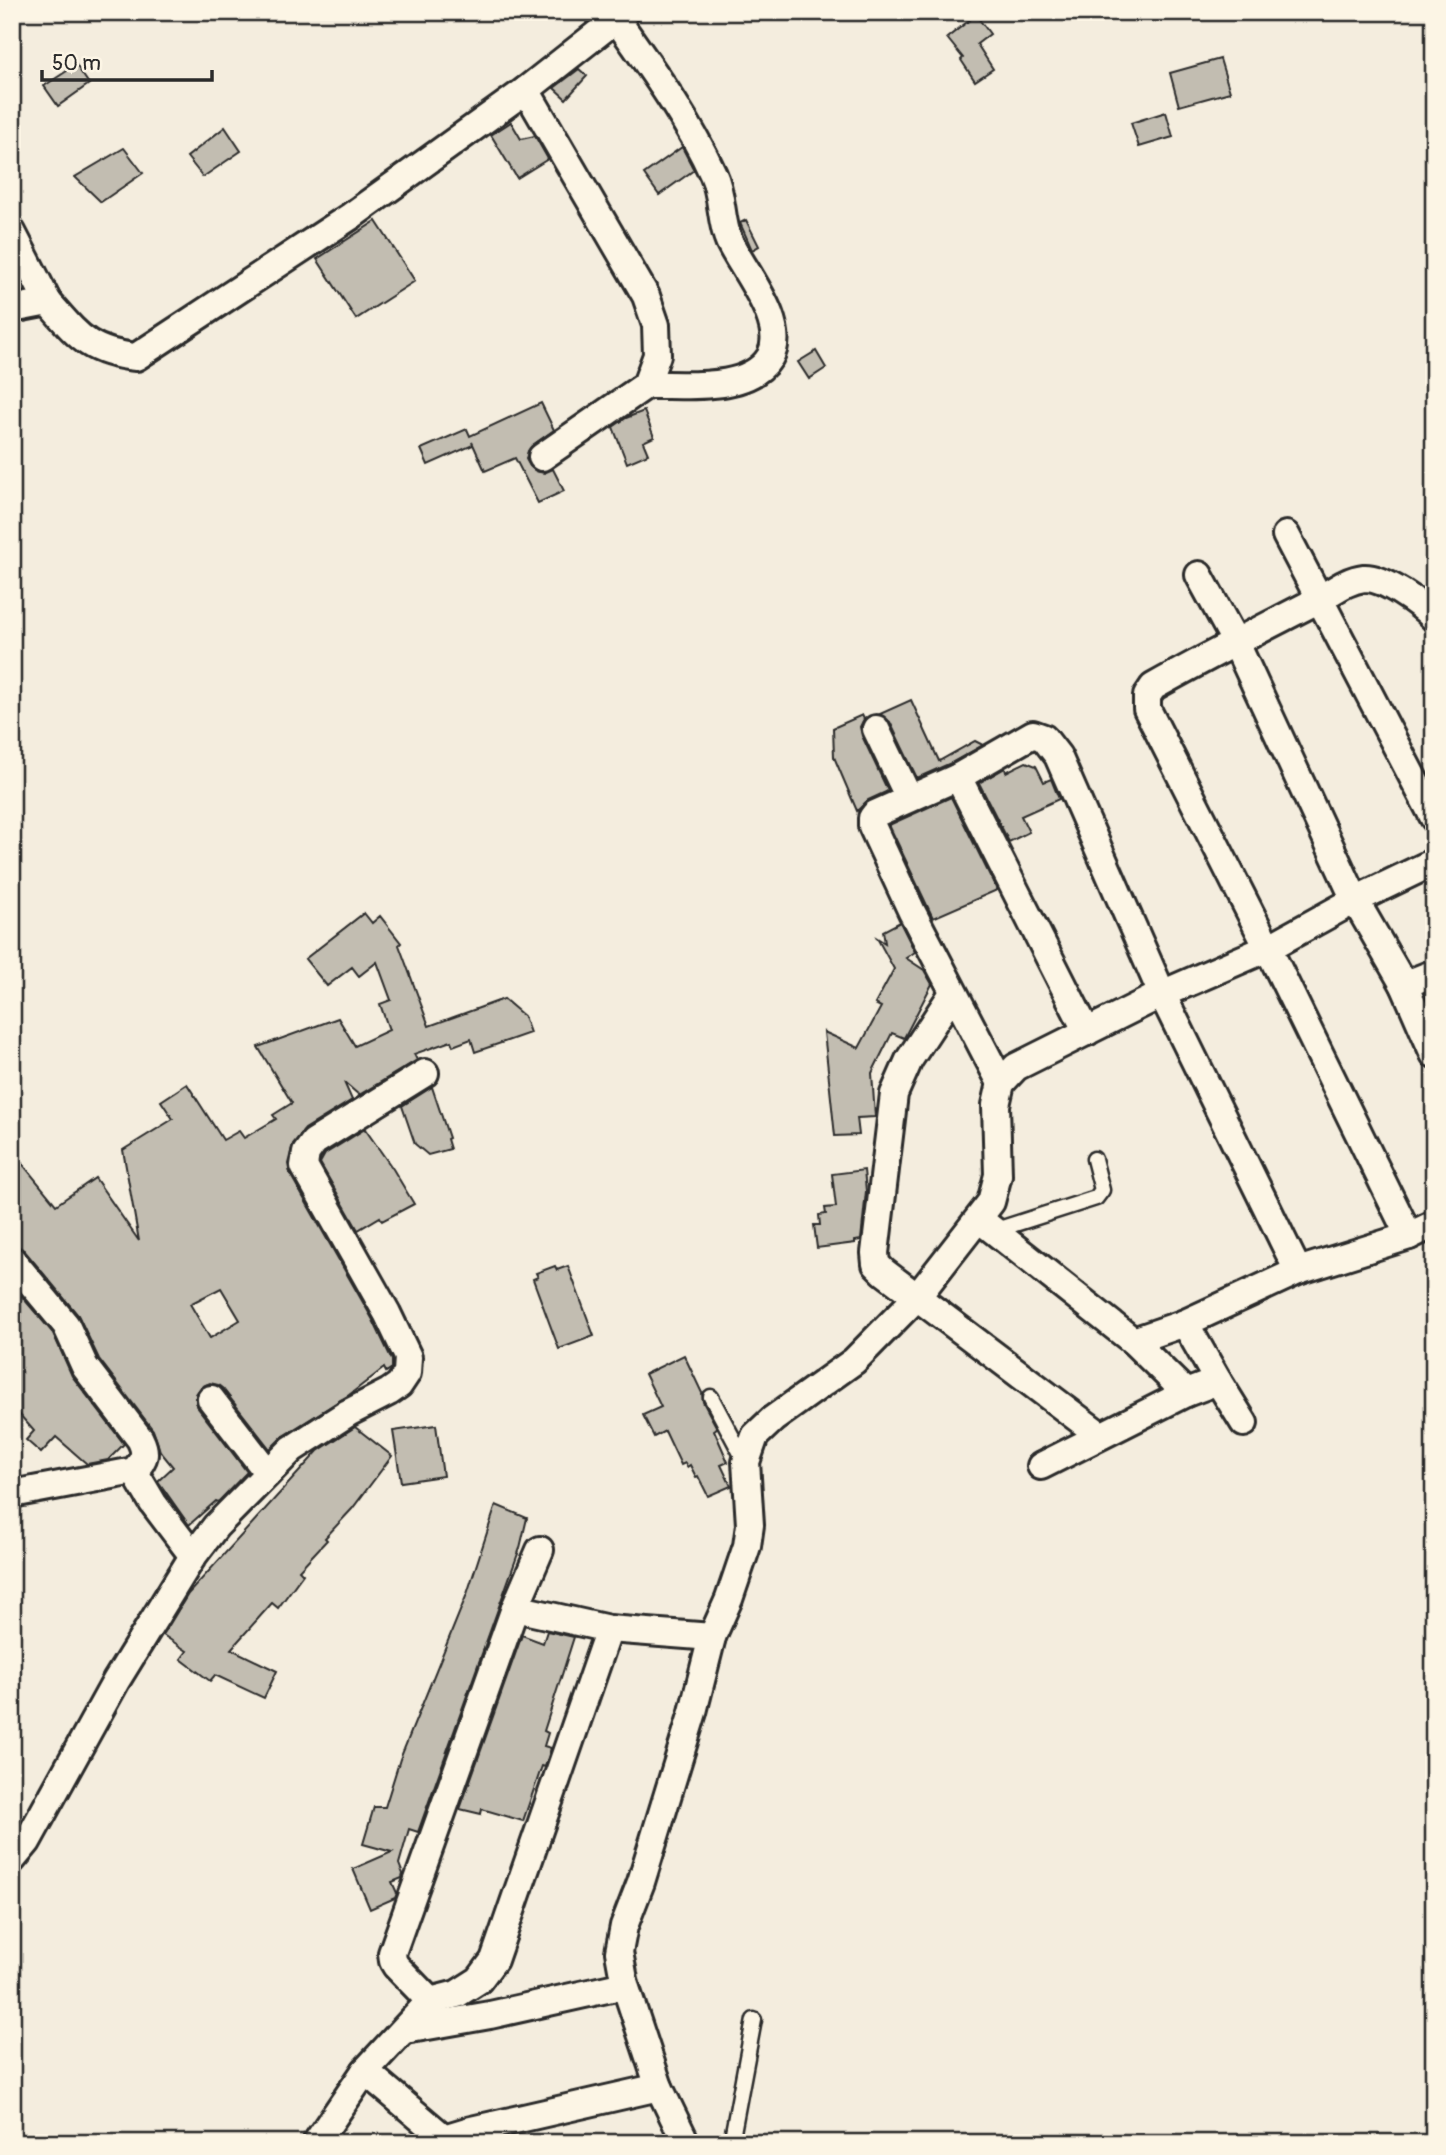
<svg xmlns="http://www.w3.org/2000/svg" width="1446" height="2155" font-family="Pangolin,sans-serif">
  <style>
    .building { fill: #c2bdb1; stroke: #2b2b2b; stroke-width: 2; fill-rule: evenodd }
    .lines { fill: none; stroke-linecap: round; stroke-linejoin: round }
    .lane-casing { stroke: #2b2b2b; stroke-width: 19 }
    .street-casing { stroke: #2b2b2b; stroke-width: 32 }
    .lane { stroke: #fcf5e5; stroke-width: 14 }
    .street { stroke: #fcf5e5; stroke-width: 26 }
  </style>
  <rect width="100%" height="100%" fill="#f4edde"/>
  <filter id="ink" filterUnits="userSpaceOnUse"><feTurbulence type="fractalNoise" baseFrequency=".0143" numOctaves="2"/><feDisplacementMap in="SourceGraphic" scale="14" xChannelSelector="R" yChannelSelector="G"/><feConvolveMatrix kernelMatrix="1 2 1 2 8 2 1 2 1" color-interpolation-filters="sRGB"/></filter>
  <g filter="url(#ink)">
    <g class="building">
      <path d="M 976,15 L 990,34 L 977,44 L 993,69 L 975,81 L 961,60 L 963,58 L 947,38 Z"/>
      <path d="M 1220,59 L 1230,92 L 1179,106 L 1170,73 Z"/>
      <path d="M 76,65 L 89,84 L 58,106 L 44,86 Z"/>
      <path d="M 579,69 L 587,76 L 566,99 L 554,88 Z"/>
      <path d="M 1166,112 L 1173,137 L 1139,147 L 1131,123 Z"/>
      <path d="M 511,122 L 521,139 L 535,136 L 548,159 L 517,178 L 491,135 Z"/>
      <path d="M 225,127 L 241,151 L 203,177 L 187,157 Z"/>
      <path d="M 682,147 L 694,170 L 659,195 L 644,174 Z"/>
      <path d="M 124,148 L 143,173 L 101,202 L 75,177 Z"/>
      <path d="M 746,220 L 759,246 L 752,250 L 740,223 Z"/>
      <path d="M 376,221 L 415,281 L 356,319 L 317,259 Z"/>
      <path d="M 816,351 L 826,368 L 809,379 L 798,362 Z"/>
      <path d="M 541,403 L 554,430 L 533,445 L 528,451 L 526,459 L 530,466 L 536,471 L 544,473 L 553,469 L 564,491 L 538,503 L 515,458 L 485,471 L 472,442 L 473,445 L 428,465 L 421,449 L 467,429 L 470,436 Z"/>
      <path d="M 644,411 L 654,437 L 643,442 L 648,454 L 627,463 L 613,427 L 626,418 Z"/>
      <path d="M 911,700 L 939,761 L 975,741 L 983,745 L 951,763 L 917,778 L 890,722 L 880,714 Z"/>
      <path d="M 862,715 L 864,719 L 860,727 L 862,736 L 888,791 L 868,800 L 857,811 L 834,757 L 833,728 Z"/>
      <path d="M 1026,762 L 1036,766 L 1044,782 L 1051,779 L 1059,799 L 1021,816 L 1029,832 L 1009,842 L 979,783 L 1005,768 L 1006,772 Z"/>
      <path d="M 951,797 L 997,890 L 933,918 L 889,825 Z"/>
      <path d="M 364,913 L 372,923 L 380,916 L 401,943 L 399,945 L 429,1026 L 504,999 L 524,1016 L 530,1033 L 475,1052 L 471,1039 L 453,1046 L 451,1041 L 414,1054 L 417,1060 L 359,1095 L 344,1082 L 352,1100 L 305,1129 L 293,1144 L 288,1164 L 290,1174 L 373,1320 L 392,1360 L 392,1368 L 386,1372 L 384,1368 L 349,1395 L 283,1436 L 270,1449 L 223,1389 L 218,1385 L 210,1383 L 201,1387 L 196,1394 L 196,1402 L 198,1408 L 247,1472 L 218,1502 L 216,1501 L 189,1525 L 158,1481 L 173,1467 L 160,1451 L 153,1430 L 99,1359 L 78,1315 L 24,1250 L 12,1245 L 12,1151 L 56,1205 L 95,1178 L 139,1241 L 123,1150 L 173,1119 L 161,1101 L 187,1084 L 223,1140 L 239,1131 L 244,1138 L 276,1119 L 273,1115 L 292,1103 L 258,1047 L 338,1018 L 355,1046 L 389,1030 L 380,1004 L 391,1000 L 377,962 L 359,976 L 352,967 L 327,986 L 305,959 ZM 221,1288 L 240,1320 L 210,1338 L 190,1304 Z"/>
      <path d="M 900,922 L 915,952 L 906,958 L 924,970 L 932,984 L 904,1038 L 892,1033 L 872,1073 L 875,1117 L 857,1118 L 859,1135 L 835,1136 L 824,1032 L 859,1048 L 881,1007 L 875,1004 L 894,969 L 877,938 L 885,943 L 883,931 Z"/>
      <path d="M 432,1087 L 449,1138 L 447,1139 L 450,1149 L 428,1155 L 415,1144 L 402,1106 Z"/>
      <path d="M 365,1129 L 393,1169 L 414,1204 L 382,1221 L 380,1217 L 358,1230 L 320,1163 L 325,1154 Z"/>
      <path d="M 864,1170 L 866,1191 L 861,1240 L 855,1241 L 855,1243 L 817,1248 L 814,1225 L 820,1225 L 819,1215 L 826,1214 L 825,1208 L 836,1207 L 832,1174 Z"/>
      <path d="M 555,1266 L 557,1270 L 568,1266 L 594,1336 L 559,1349 L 533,1279 L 538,1277 L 536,1273 Z"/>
      <path d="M 12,1285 L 53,1333 L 72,1376 L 124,1444 L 108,1460 L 87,1464 L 56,1437 L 41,1453 L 26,1440 L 34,1431 L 12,1406 Z"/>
      <path d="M 684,1355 L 702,1393 L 703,1402 L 717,1428 L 714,1430 L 728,1462 L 721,1465 L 731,1486 L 708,1496 L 698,1476 L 696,1477 L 690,1465 L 687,1467 L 685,1463 L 681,1465 L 665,1431 L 654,1437 L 643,1415 L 661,1407 L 645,1374 Z"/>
      <path d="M 436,1425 L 443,1476 L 401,1482 L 393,1431 Z"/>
      <path d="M 355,1427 L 392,1456 L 352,1509 L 325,1538 L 327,1540 L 299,1570 L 303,1574 L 278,1608 L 272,1603 L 231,1649 L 277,1671 L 264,1698 L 215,1675 L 210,1681 L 181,1659 L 187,1651 L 163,1635 L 188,1594 L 318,1451 Z"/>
      <path d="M 496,1505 L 527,1518 L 520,1548 L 418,1832 L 409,1829 L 399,1864 L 403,1874 L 402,1878 L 392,1882 L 397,1893 L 395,1898 L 370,1909 L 353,1869 L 392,1852 L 363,1844 L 374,1807 L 385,1807 L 400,1759 L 467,1594 Z"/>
      <path d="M 547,1631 L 574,1637 L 544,1731 L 548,1733 L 544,1746 L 551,1748 L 545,1767 L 542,1766 L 523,1821 L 482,1809 L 481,1814 L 460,1809 L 522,1635 L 543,1643 Z"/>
    </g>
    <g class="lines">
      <g class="lane-casing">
        <g id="lane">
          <path d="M 993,1231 L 1096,1198 L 1102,1190 L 1094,1159"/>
          <path d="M 711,1397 L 745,1461"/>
          <path d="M 731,2143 L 754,2020"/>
        </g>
      </g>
      <g class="street-casing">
        <g id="street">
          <path d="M 617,20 C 652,70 688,119 713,174 C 723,195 720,220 729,241 C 743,271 789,324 770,357 C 748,393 683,384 646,385"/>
          <path d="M 526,90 L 646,296 L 656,325 L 657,355 L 646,385 L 542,457"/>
          <path d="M 12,232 L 48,302"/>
          <path d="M 12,309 L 48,302 C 78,336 88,352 136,357 L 351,216 L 526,90 L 625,12"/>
          <path d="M 1286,535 L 1434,818"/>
          <path d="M 1199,575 L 1235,641 L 1355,900 L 1404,985 L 1434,1054"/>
          <path d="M 876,729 L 909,798"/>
          <path d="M 958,777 L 1087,1032"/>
          <path d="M 1404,985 L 1434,973"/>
          <path d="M 953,993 L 909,1060 L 894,1094 L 875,1253 L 876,1264 L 884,1272 L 1100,1435"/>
          <path d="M 1001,1083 L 912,912 L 872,826 L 872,818 L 875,814 L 958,777 L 1033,734 L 1044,738 L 1058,756 L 1162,994 L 1298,1271"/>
          <path d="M 979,1219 L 1133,1341 L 1186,1393 L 1218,1381 L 1185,1323 L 1298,1271 L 1409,1236 L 1434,1224"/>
          <path d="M 1409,1236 L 1268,948 L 1147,709 L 1147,696 L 1153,687 C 1206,657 1261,629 1316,601 C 1331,593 1346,580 1364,578 C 1384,577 1421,604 1434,618"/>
          <path d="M 12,1260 L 66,1325 L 85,1367 L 140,1439 C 147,1453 145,1459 134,1471 L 12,1494"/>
          <path d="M 1133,1341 L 1185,1323"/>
          <path d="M 1218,1381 L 1244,1423"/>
          <path d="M 211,1399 L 268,1473"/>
          <path d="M 1041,1466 L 1186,1393"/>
          <path d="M 134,1471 L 153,1503 L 193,1556"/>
          <path d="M 515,1608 L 609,1629 L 712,1637"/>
          <path d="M 12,1860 L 27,1842 L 116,1681 L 193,1556 L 216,1526 L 292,1449 L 348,1413 L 389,1392 L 399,1385 L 407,1373 L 408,1357 L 387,1313 L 304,1166 L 306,1153 L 314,1142 L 425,1073"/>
          <path d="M 430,2001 L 396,1966 L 393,1961 L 392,1953 L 515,1608 L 540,1550"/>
          <path d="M 405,2030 L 490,2015 L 625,1985"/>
          <path d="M 365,2071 L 444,2138"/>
          <path d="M 659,2087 L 686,2143"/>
          <path d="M 316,2143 L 365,2071 L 430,2001 L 457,1994 L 479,1980 L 494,1960 L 609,1629"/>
          <path d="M 440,2143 L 444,2138 L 467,2131 L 659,2087 L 625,1985 L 619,1952 L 624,1926 L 641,1882 L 693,1712 L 712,1637 L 729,1599 L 747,1546 L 750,1525 L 746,1462 L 755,1436 L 773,1419 L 854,1361 L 917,1297 L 991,1202 L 998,1175 L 996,1105 L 1001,1083 L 1016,1067 L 1162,994 L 1268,948 L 1355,900 L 1434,862"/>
        </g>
      </g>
      <use href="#lane" class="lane"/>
      <use href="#street" class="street"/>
    </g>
  </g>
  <rect width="1446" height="2155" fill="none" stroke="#fcf5e5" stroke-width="42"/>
  <rect x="21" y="21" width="1404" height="2113" fill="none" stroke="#2b2b2b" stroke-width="2.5" filter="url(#ink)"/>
  <path d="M42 70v10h170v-10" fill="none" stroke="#2b2b2b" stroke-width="3.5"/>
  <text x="52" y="70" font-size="21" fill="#2b2b2b" stroke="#fcf5e5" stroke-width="5" paint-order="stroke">50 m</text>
</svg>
